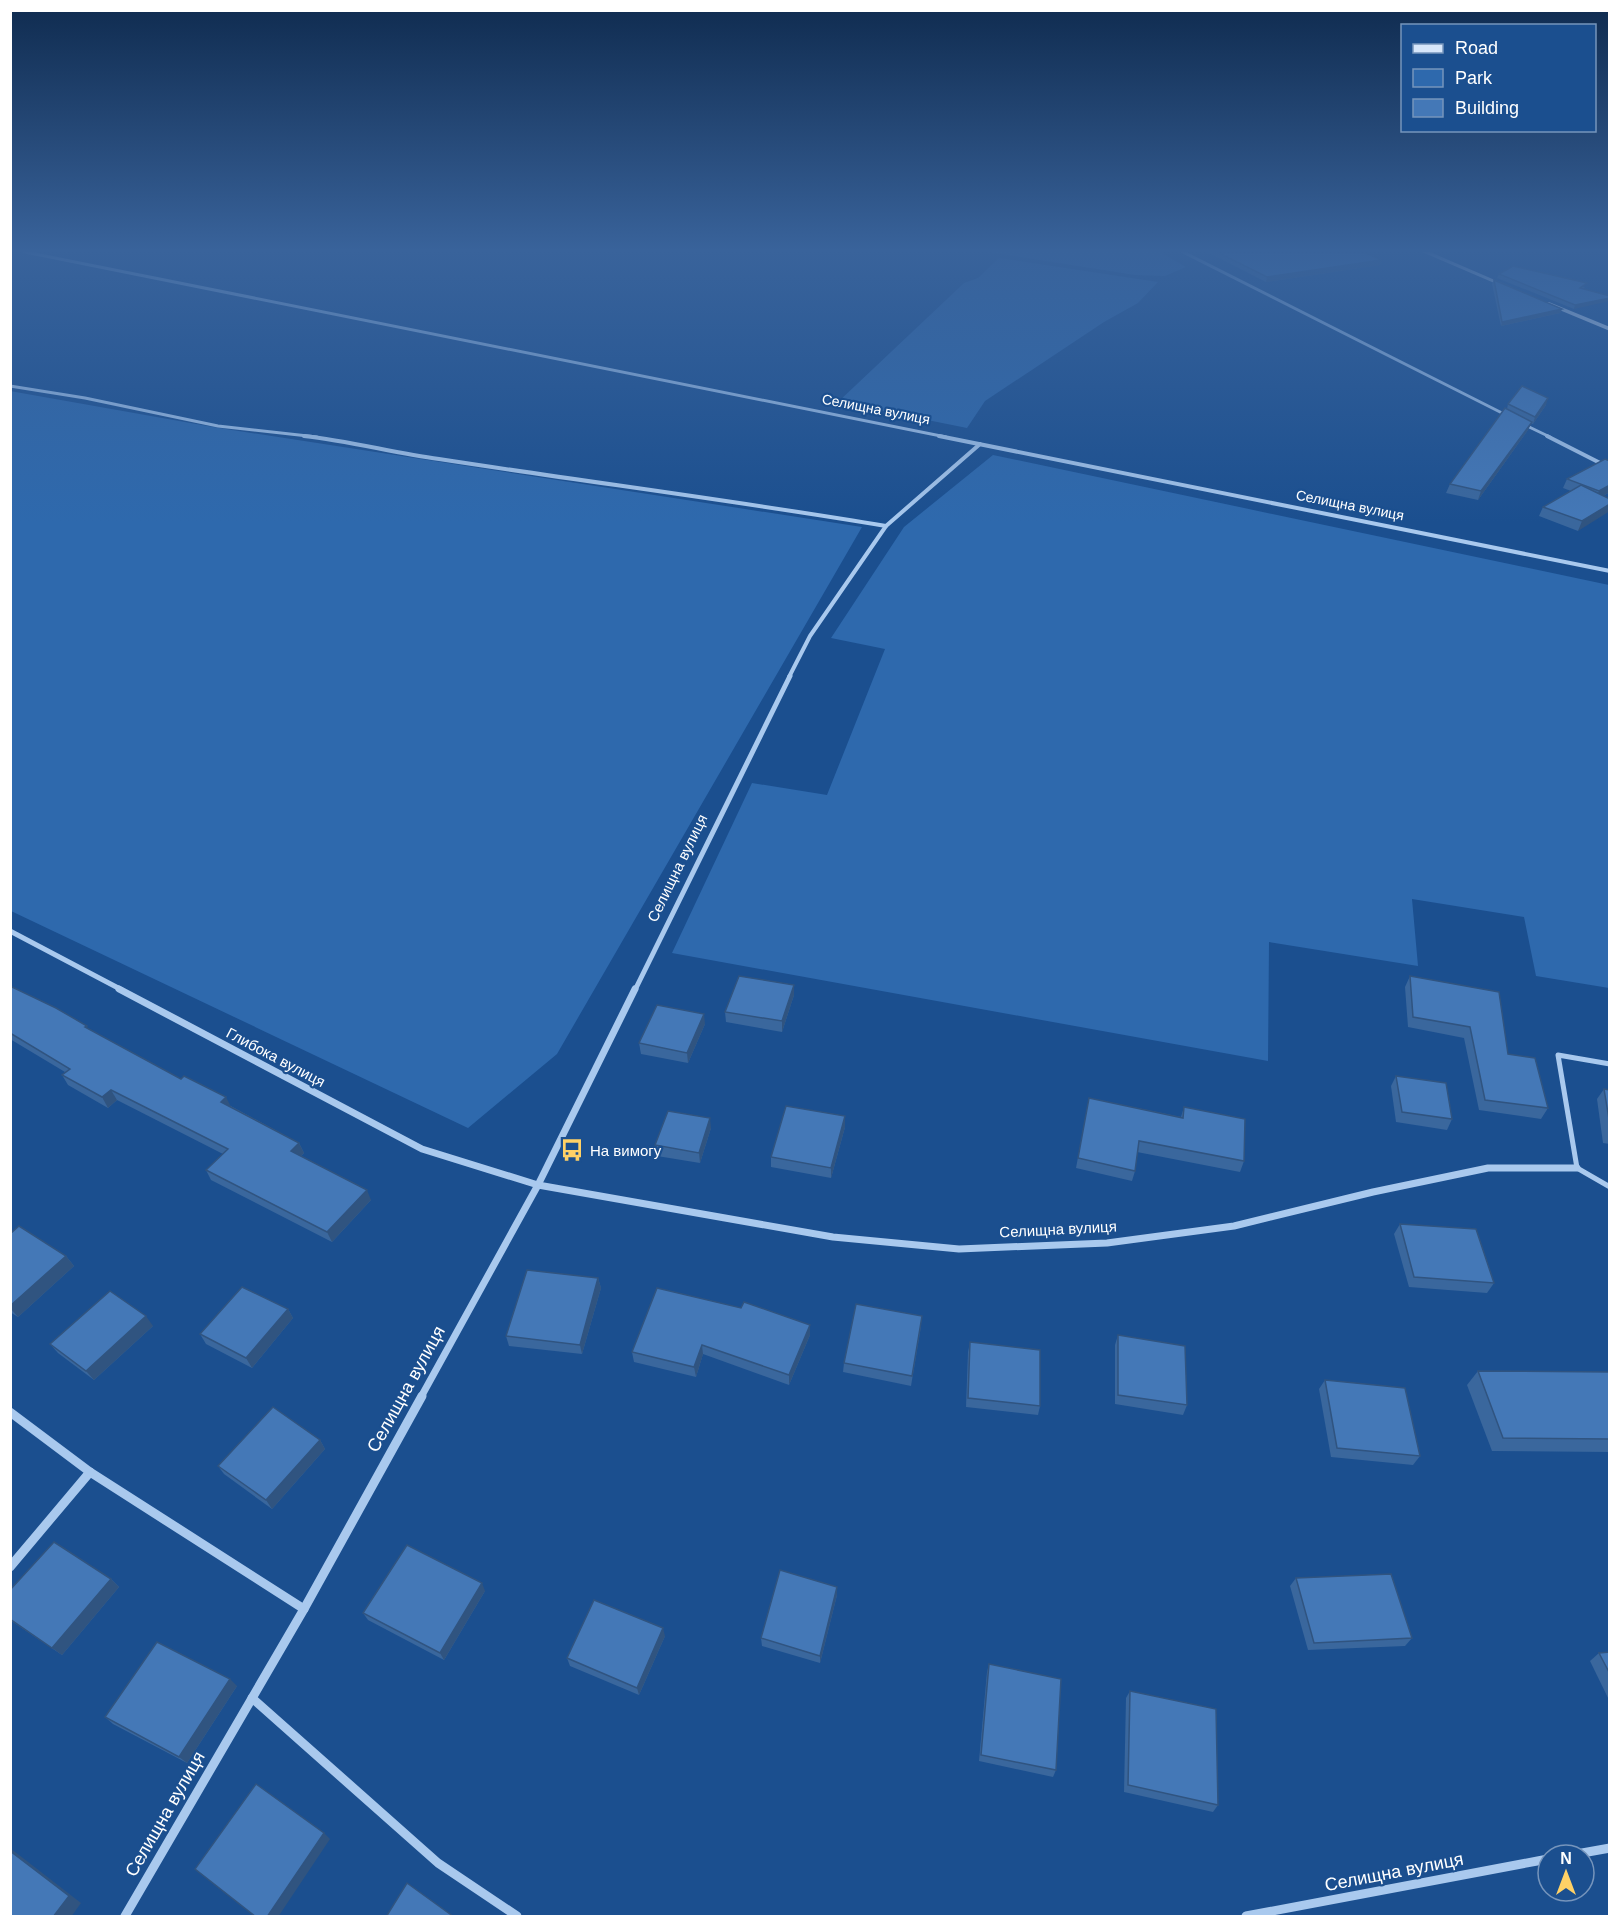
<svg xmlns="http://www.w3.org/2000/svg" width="1620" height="1927" font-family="Arial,sans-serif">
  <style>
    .green { fill: #2e69ad }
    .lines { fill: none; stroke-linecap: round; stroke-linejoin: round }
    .lane { stroke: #a9c9ee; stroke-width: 5 }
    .street-far4 { stroke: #a9c9ee; stroke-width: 3 }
    .street-far3 { stroke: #a9c9ee; stroke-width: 4 }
    .street-far2 { stroke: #a9c9ee; stroke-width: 5 }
    .street-far1 { stroke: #a9c9ee; stroke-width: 7 }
    .street { stroke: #a9c9ee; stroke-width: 9 }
    .secondary { fill: #d6e6fa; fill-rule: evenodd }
    .wall { fill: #3a679d }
    .shaded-wall { fill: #305480 }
    .building { fill: #4478b7; stroke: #305480; stroke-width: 1.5 }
    .labels { text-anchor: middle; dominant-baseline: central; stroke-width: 4.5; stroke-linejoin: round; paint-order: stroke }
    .far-street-label { font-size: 14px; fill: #fff; stroke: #1b4f8f }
    .street-label { font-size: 15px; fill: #fff; stroke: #1b4f8f }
    .poi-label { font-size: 15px; fill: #fff; stroke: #1b4f8f; text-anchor: start }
    .near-street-label { font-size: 18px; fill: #fff; stroke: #1b4f8f }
  </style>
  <rect width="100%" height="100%" fill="#1b4f8f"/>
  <g class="green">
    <path d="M 989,252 L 1160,252 L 1186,267 L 1165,276 L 1135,275 Z"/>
    <path d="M 999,258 L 1158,282 L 1138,303 L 1104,322 L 985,401 L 967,428 L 838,402 L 964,283 L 978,278 Z"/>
    <path d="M 10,391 L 213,427 L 862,527 L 557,1054 L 468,1128 L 11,911 Z"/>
    <path d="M 993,455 L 1609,585 L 1609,988 L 1536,976 L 1524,917 L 1412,899 L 1418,966 L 1269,942 L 1268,1061 L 672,953 L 752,783 L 827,795 L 885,649 L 831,638 L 904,527 Z"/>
  </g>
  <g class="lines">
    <path class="lane" d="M 1610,1064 L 1558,1055 L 1577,1168 L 1610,1187"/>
    <g class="street-far4">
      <path d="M 25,252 L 946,437"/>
      <path d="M 1183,252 L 1508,416"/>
      <path d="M 10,386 L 85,398 L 218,426 L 317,437"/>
      <path d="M 1525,425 L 1550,437"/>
    </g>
    <g class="street-far3">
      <path d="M 304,436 C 350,441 394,453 439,459 C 588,482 737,501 886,526"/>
      <path d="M 939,436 L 1610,571"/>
      <path d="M 1547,436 L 1610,468"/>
      <path d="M 789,677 L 810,636 L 886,526 L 980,444"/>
    </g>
    <g class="street-far2">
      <path d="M 10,931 L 122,990"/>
      <path d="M 635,990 L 790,676"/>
    </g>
    <g class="street-far1">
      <path d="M 119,989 L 422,1149 L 538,1185 L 833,1237 L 959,1249 L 1107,1243 L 1234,1226 L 1373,1192 L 1488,1168 L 1577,1168"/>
      <path d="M 421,1397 L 538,1185 L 635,989"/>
    </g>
    <g class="street">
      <path d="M 10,1412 L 90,1472 L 304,1609"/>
      <path d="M 10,1567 L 90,1472"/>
      <path d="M 252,1698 L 438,1863 L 517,1916"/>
      <path d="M 1571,1855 L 1610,1848"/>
      <path d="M 125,1916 L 304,1609 L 422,1396"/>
      <path d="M 1246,1916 L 1548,1859"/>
    </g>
    <g class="secondary">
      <path d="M 1422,252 L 1430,252 L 1511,287 L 1506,288 Z"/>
      <path d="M 1545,302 L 1549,302 L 1610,327 L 1610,331 L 1545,304 Z"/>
    </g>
  </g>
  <g class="wall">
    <path d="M 1207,252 L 1364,252 L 1381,260 L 1380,265 L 1266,282 Z"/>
    <path d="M 1499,274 L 1585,287 L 1583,289 L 1574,309 L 1497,278 Z"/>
    <path d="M 1494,280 L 1562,309 L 1560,313 L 1501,326 L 1492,284 Z"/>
    <path d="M 1508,404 L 1546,405 L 1533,424 L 1531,423 L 1528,430 L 1478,500 L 1446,493 L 1450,484 L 1507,409 Z"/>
    <path d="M 1610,461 L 1610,492 L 1603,496 L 1578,531 L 1539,516 L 1543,507 L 1571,491 L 1563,488 L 1567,479 Z"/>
    <path d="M 1410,976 L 1508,1054 L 1548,1108 L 1541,1119 L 1479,1110 L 1464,1038 L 1408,1027 L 1405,987 Z"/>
    <path d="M 10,986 L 299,1143 L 304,1153 L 301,1156 L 371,1200 L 332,1242 L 211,1180 L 206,1170 L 223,1154 L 117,1100 L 108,1108 L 68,1085 L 62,1075 L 65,1072 L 10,1039 Z"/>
    <path d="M 794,995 L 782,1032 L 726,1022 L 725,1012 Z"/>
    <path d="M 705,1024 L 688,1063 L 641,1054 L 639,1043 Z"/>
    <path d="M 1396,1076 L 1452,1119 L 1447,1130 L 1396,1122 L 1391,1086 Z"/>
    <path d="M 1604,1089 L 1610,1090 L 1610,1144 L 1603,1143 L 1597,1099 Z"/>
    <path d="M 1089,1098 L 1181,1117 L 1184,1107 L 1244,1161 L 1240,1172 L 1137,1152 L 1135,1171 L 1132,1181 L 1076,1168 Z"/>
    <path d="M 845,1127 L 831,1178 L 771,1167 L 771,1157 Z"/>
    <path d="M 711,1128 L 700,1163 L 657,1156 L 655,1145 Z"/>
    <path d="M 1400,1224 L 1494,1283 L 1487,1293 L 1409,1287 L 1394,1234 Z"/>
    <path d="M 10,1234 L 66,1256 L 74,1266 L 18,1317 L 10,1312 Z"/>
    <path d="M 598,1278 L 601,1288 L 582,1354 L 509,1346 L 506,1336 Z"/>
    <path d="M 657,1288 L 810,1335 L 789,1385 L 703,1354 L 696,1377 L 634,1362 L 632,1352 Z"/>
    <path d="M 288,1309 L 293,1318 L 252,1368 L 206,1344 L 200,1334 Z"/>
    <path d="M 153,1326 L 94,1380 L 58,1353 L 50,1344 Z"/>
    <path d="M 921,1326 L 911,1386 L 843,1372 L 844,1363 Z"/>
    <path d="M 1118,1335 L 1187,1405 L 1183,1415 L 1115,1404 L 1115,1345 Z"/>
    <path d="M 970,1342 L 1040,1406 L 1038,1415 L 966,1407 L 968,1352 Z"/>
    <path d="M 1478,1371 L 1610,1372 L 1610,1452 L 1492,1451 L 1467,1385 Z"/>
    <path d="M 1325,1380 L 1420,1456 L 1413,1465 L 1331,1457 L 1319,1389 Z"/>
    <path d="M 320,1440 L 325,1449 L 272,1509 L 224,1474 L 218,1466 Z"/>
    <path d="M 1296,1578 L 1412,1638 L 1405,1646 L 1308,1650 L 1290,1586 Z"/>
    <path d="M 111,1579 L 119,1587 L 62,1655 L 10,1620 L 10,1590 Z"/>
    <path d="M 837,1587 L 837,1595 L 820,1663 L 762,1646 L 761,1638 Z"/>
    <path d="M 485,1591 L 444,1660 L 368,1620 L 363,1613 Z"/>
    <path d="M 665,1636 L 639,1695 L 570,1666 L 567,1658 Z"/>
    <path d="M 1610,1652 L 1610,1702 L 1590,1661 L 1599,1653 Z"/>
    <path d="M 989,1664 L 1056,1770 L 1053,1777 L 979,1761 L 987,1672 Z"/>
    <path d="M 237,1686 L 187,1763 L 113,1724 L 105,1717 Z"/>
    <path d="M 1130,1691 L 1218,1805 L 1213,1812 L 1124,1792 L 1126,1698 Z"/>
  </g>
  <g class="shaded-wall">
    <path d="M 1381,260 L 1380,265 L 1266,282 L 1267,277 Z"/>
    <path d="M 1610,298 L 1610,301 L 1574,309 L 1575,305 Z"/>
    <path d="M 1562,309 L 1560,313 L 1501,326 L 1502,322 Z"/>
    <path d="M 1548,398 L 1546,405 L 1533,424 L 1535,417 Z"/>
    <path d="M 1532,422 L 1528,430 L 1478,500 L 1481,491 Z"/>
    <path d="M 1610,485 L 1610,492 L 1595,500 L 1599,491 Z"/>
    <path d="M 1610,504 L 1610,511 L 1578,531 L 1582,521 Z"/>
    <path d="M 794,985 L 794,995 L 782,1032 L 782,1021 Z"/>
    <path d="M 704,1014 L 705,1024 L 688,1063 L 687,1053 Z"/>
    <path d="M 111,1090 L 117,1100 L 108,1108 L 102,1097 Z"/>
    <path d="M 226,1097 L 231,1107 L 221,1102 Z"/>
    <path d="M 845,1116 L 845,1127 L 831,1178 L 831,1168 Z"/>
    <path d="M 710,1118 L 711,1128 L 700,1163 L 699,1153 Z"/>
    <path d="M 299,1143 L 304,1153 L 296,1161 L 291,1151 Z"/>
    <path d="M 367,1190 L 371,1200 L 332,1242 L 327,1232 Z"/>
    <path d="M 66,1256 L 74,1266 L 18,1317 L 10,1308 L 10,1306 Z"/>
    <path d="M 598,1278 L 601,1288 L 582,1354 L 580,1345 Z"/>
    <path d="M 288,1309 L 293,1318 L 252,1368 L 246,1358 Z"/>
    <path d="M 146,1316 L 153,1326 L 94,1380 L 86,1371 Z"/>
    <path d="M 810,1325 L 810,1335 L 789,1385 L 789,1375 Z"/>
    <path d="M 702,1345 L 703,1354 L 696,1377 L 694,1367 Z"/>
    <path d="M 320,1440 L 325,1449 L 272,1509 L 266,1500 Z"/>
    <path d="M 111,1579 L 119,1587 L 62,1655 L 52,1648 Z"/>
    <path d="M 482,1583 L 485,1591 L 444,1660 L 440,1653 Z"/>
    <path d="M 837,1587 L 837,1595 L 820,1663 L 820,1656 Z"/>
    <path d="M 663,1628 L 665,1636 L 639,1695 L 637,1688 Z"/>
    <path d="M 230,1679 L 237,1686 L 187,1763 L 179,1757 Z"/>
    <path d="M 324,1833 L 330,1839 L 278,1917 L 267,1917 Z"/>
    <path d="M 10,1848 L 81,1903 L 71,1917 L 53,1917 L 10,1851 Z"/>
  </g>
  <g class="building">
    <path d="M 1217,252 L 1364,252 L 1381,260 L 1267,277 Z"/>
    <path d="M 1513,266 L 1587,283 L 1580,288 L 1610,296 L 1610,298 L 1575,305 L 1499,274 Z"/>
    <path d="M 1494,280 L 1562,309 L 1502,322 Z"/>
    <path d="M 1522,386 L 1548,398 L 1535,417 L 1508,404 Z"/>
    <path d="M 1505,408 L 1532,422 L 1481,491 L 1450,484 Z"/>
    <path d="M 1605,459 L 1610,461 L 1610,485 L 1599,491 L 1567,479 Z"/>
    <path d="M 1581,485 L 1610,499 L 1610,504 L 1582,521 L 1543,507 Z"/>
    <path d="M 739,976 L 794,985 L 782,1021 L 725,1012 Z"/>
    <path d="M 1410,976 L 1499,992 L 1508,1054 L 1535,1058 L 1548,1108 L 1485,1100 L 1470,1027 L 1413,1017 Z"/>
    <path d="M 10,986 L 56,1008 L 87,1026 L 85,1027 L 181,1079 L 184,1076 L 226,1097 L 221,1102 L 299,1143 L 291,1151 L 367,1190 L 327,1232 L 206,1170 L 228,1149 L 111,1090 L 102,1097 L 62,1075 L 70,1069 L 10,1033 Z"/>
    <path d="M 657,1005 L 704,1014 L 687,1053 L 639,1043 Z"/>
    <path d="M 1396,1076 L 1446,1083 L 1452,1119 L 1402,1112 Z"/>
    <path d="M 1604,1089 L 1610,1090 L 1610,1125 Z"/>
    <path d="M 1089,1098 L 1183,1118 L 1184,1107 L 1245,1119 L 1244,1161 L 1139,1141 L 1135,1171 L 1078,1158 Z"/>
    <path d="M 786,1106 L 845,1116 L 831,1168 L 771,1157 Z"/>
    <path d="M 668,1111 L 710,1118 L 699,1153 L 655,1145 Z"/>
    <path d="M 1400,1224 L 1476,1229 L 1494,1283 L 1414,1277 Z"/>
    <path d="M 19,1226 L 66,1256 L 10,1306 L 10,1234 Z"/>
    <path d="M 527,1270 L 598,1278 L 580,1345 L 506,1336 Z"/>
    <path d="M 242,1287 L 288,1309 L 246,1358 L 200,1334 Z"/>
    <path d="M 657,1288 L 741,1308 L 744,1302 L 810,1325 L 789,1375 L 702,1345 L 694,1367 L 632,1352 Z"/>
    <path d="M 110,1291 L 146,1316 L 86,1371 L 50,1344 Z"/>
    <path d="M 856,1304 L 922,1316 L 912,1376 L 844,1363 Z"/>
    <path d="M 1118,1335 L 1185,1346 L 1187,1405 L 1118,1395 Z"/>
    <path d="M 970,1342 L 1040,1350 L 1040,1406 L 968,1398 Z"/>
    <path d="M 1478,1371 L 1610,1372 L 1610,1439 L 1503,1438 Z"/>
    <path d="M 1325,1380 L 1405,1388 L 1420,1456 L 1337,1448 Z"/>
    <path d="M 273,1407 L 320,1440 L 266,1500 L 218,1466 Z"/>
    <path d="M 54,1542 L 111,1579 L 52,1648 L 10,1619 L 10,1590 Z"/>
    <path d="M 407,1545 L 482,1583 L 440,1653 L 363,1613 Z"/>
    <path d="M 780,1570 L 837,1587 L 820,1656 L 761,1638 Z"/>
    <path d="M 1391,1574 L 1412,1638 L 1314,1643 L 1296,1578 Z"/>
    <path d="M 594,1600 L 663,1628 L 637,1688 L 567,1658 Z"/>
    <path d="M 157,1642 L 230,1679 L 179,1757 L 105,1717 Z"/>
    <path d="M 1610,1652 L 1610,1674 L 1599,1653 Z"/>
    <path d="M 989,1664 L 1061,1679 L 1056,1770 L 981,1755 Z"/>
    <path d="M 1130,1691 L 1216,1709 L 1218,1805 L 1128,1785 Z"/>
    <path d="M 256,1784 L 324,1833 L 267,1917 L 256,1917 L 195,1869 Z"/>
    <path d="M 10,1851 L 69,1896 L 53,1917 L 10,1917 Z"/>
    <path d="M 407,1883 L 454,1917 L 386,1917 Z"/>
  </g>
  <linearGradient id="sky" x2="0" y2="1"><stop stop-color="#0f2b4f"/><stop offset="0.48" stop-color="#39639b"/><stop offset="1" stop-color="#39639b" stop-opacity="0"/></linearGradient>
  <rect width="1620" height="522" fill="url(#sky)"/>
  <defs>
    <g id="bus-bare" transform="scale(1.8)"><path d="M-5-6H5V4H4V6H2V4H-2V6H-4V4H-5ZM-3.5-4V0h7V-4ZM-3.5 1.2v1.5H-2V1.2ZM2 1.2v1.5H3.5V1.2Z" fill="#ffd166" stroke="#1b4f8f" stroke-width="2.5" paint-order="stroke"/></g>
  </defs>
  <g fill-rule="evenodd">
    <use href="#bus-bare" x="572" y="1150"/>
  </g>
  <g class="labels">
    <g class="far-street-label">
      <text transform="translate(876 409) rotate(11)">Селищна вулиця</text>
      <text transform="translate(1350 505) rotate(11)">Селищна вулиця</text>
    </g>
    <g class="street-label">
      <text transform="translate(677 868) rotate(-64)">Селищна вулиця</text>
      <text transform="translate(276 1057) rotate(28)">Глибока вулиця</text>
      <text transform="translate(1058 1229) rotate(-3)">Селищна вулиця</text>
    </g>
    <g class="poi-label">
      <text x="590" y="1150">На вимогу</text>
    </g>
    <g class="near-street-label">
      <text transform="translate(406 1389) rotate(-61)">Селищна вулиця</text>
      <text transform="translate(165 1814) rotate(-60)">Селищна вулиця</text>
      <text transform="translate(1394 1872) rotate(-11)">Селищна вулиця</text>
    </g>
  </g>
  <rect width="1620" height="1927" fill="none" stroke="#ffffff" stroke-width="24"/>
  <rect x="1401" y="24" width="195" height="108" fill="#1b4f8f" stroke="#7695bc" stroke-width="1.5"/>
  <rect x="1413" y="44" width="30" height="9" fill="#d6e6fa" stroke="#7695bc" stroke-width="1.5"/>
  <text x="1455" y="54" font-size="18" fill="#ffffff">Road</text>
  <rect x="1413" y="69" width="30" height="18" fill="#2e69ad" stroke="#7695bc" stroke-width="1.5"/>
  <text x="1455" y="84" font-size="18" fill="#ffffff">Park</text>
  <rect x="1413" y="99" width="30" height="18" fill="#4478b7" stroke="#7695bc" stroke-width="1.5"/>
  <text x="1455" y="114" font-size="18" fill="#ffffff">Building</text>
  <g transform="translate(1566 1873)"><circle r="28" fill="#1b4f8f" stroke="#7695bc" stroke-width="1.5"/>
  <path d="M0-4.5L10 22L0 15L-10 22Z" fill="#ffd166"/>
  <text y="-9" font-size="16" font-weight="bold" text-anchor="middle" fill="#ffffff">N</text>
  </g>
</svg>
